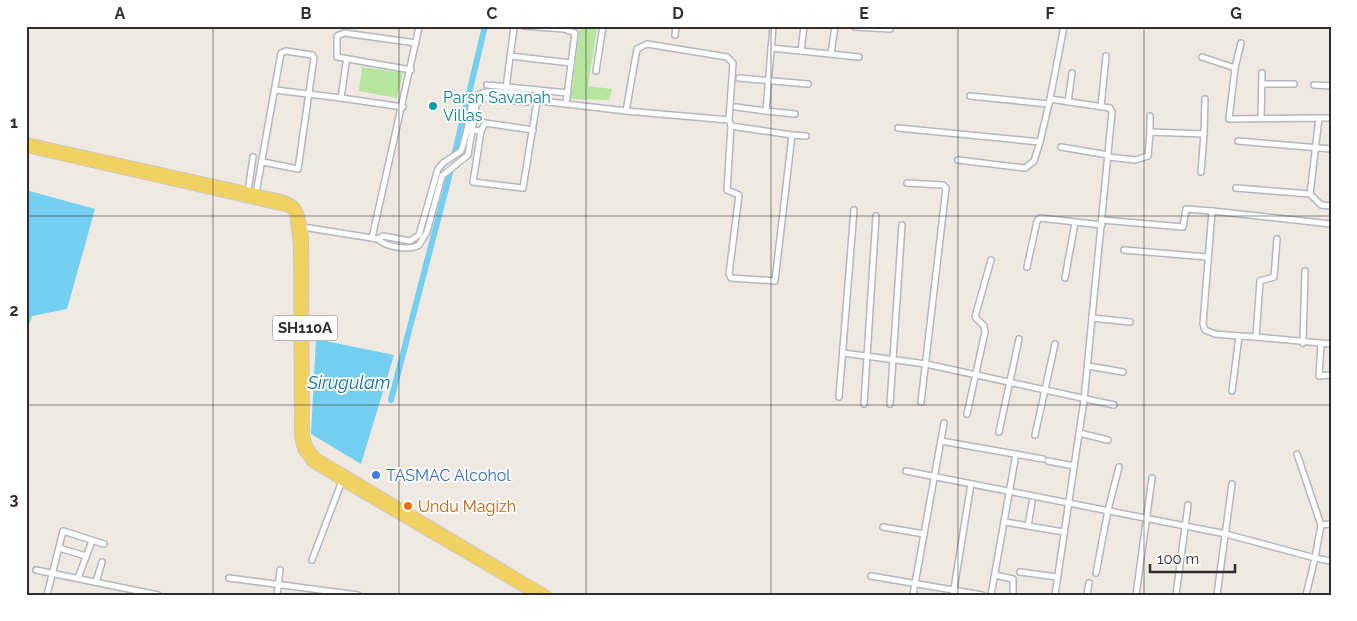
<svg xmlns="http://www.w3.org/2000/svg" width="1357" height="621" font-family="Raleway,sans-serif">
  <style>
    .green { fill: #b6e59e }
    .water { fill: #75cff0 }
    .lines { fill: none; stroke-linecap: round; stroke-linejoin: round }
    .canal { stroke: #75cff0; stroke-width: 6 }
    .minor-casing { stroke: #b4b7c1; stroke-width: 8 }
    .primary-casing { stroke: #c9c9c9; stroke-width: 10 }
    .minor { stroke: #fff; stroke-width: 5 }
    .primary { stroke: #f2d163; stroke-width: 8 }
    .grid { fill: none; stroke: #2e2e2e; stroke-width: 1; stroke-opacity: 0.55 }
    .culture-dot { fill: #0f9aa8; stroke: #fff; stroke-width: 2 }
    .shop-dot { fill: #3f7fe0; stroke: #fff; stroke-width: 2 }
    .food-dot { fill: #e8710a; stroke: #fff; stroke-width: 2 }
    .labels { text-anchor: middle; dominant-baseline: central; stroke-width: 4; stroke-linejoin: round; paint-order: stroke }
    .shield { fill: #fff; stroke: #6d6d6d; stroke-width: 1 }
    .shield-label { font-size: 15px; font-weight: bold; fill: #2e2e2e }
    .culture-label { font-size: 16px; fill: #0d838f; stroke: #fff; text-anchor: start }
    .shop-label { font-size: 16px; fill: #366cbe; stroke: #fff; text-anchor: start }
    .food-label { font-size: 16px; fill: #c56008; stroke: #fff; text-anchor: start }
    .water-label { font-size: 18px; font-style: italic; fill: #0d6fa3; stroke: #fff }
    .neatline { fill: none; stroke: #2e2e2e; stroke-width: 2 }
    .grid-label { font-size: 16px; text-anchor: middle; font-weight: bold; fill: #2e2e2e }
  </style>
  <rect width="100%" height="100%" fill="#efe9e1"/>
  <g class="green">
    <path d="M 580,26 L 597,28 L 588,86 L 612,89 L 609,100 L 571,99 Z"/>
    <path d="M 362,67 L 403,73 L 397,98 L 359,91 Z"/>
  </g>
  <g class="water">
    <path d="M 26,190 L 95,209 L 67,309 L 32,316 L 26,334 Z"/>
    <path d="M 316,339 L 394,355 L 361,464 L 311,434 Z"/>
  </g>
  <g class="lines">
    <g class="canal">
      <path d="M 455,152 L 485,26"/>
      <path d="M 391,400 L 451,169"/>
    </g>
    <g class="minor-casing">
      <g id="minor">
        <path d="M 524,26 L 564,29 L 575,33 L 566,103"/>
        <path d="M 773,26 L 766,111 L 795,114"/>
        <path d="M 855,27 L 890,29 L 890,26"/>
        <path d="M 675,35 L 676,26"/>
        <path d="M 771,48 L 801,51 L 804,26"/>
        <path d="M 801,51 L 859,57"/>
        <path d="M 831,54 L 835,26"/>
        <path d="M 510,56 L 571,63"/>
        <path d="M 1202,57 L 1235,68 L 1229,119 L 1319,118 L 1310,194 L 1321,205 L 1331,206"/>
        <path d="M 346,63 L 341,98 L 403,107"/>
        <path d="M 1235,68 L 1241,43"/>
        <path d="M 411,70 L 337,57 L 337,36 L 344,33 L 416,43"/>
        <path d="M 596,71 L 603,26"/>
        <path d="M 739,78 L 808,84"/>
        <path d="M 1262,84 L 1294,84"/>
        <path d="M 487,85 L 568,93"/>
        <path d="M 1314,85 L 1331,86"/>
        <path d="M 506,88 L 514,27 L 516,26"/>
        <path d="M 275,90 L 341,98"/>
        <path d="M 970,96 L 1049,104"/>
        <path d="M 1068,102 L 1072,73"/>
        <path d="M 736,107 L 766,111"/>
        <path d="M 1101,107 L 1106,56"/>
        <path d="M 1150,116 L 1150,132"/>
        <path d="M 1261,118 L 1262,73"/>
        <path d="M 1319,118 L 1331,118"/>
        <path d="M 729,120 L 626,111 L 637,49 L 647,44 L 727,57 L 733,63 L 729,120 L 731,126 L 792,135 L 775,281 L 731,278 L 729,274 L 739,195 L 727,190 L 731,126"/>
        <path d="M 898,128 L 1040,142 L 1050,99"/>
        <path d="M 472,130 L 481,131 L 473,182 L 523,188 L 537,101"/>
        <path d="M 481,131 L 485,123 L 533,130"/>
        <path d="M 1204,134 L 1205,99"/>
        <path d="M 792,135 L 806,136"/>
        <path d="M 1238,141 L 1331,149"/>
        <path d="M 1061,147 L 1108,155"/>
        <path d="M 1108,157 L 1135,160 L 1148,156 L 1150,132 L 1204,134 L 1201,172"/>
        <path d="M 958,160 L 1025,168 L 1034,161 L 1040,142"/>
        <path d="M 907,183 L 943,185 L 946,188 L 921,402"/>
        <path d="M 1236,188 L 1310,194"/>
        <path d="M 248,191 L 253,157"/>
        <path d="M 256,193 L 281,53 L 286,51 L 312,55 L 314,58 L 298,169 L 263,162"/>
        <path d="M 1102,220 L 1183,227 L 1186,209 L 1212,211"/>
        <path d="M 303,227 L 378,239 C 386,247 408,251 419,245 L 427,232 L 442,176 L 468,155 L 476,105 L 483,98 L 527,102 L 532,100 L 626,111"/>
        <path d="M 372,238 L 419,27"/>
        <path d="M 378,239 L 383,236 L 410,241 L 419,235 L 438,169 L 443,163 L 461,151 C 480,99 454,84 529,95 L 532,100"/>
        <path d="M 1277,239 L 1274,277 L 1260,281 L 1256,337 L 1331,344"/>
        <path d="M 1124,250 L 1207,257"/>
        <path d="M 1027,267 L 1037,221 L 1040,218 L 1102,225"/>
        <path d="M 1065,278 L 1075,223"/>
        <path d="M 1092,318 L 1130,322"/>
        <path d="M 1239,336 L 1256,337"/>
        <path d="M 1303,343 L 1305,271"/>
        <path d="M 1321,344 L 1319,376 L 1331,375"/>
        <path d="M 843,353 L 926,364 L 1114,405"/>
        <path d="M 1088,366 L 1123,372"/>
        <path d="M 1232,391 L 1239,336 L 1215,334 L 1205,330 L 1203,324 L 1212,211 L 1331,224"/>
        <path d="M 839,397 L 854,210"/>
        <path d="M 864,404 L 876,216"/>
        <path d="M 890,404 L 902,225"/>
        <path d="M 967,414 L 985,332 L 984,326 L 975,317 L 991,260"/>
        <path d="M 999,432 L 1019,339"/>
        <path d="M 1079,433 L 1108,440"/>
        <path d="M 1035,435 L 1055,344"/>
        <path d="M 941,441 L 1043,459"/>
        <path d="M 1297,454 L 1321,525"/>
        <path d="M 1048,461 L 1074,466"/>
        <path d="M 906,471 L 1226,534 L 1315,558 L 1306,595"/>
        <path d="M 1006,522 L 1028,526 L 1032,502"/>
        <path d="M 1331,524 L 1321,525 L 1315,558 L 1331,561"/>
        <path d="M 1028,526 L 1064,532"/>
        <path d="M 883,527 L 924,534"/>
        <path d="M 59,548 L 86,556"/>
        <path d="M 312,560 L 342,481"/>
        <path d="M 36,570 L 158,595"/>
        <path d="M 1020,572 L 1057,577"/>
        <path d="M 1096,573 L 1108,510 L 1119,467"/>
        <path d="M 995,575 L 1013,579 L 1013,595"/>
        <path d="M 871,576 L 982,595"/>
        <path d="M 78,578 L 92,541"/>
        <path d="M 229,578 L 358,595"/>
        <path d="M 96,582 L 102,562"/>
        <path d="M 47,595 L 63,531 L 104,544"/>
        <path d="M 277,595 L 280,570"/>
        <path d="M 913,595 L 944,423"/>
        <path d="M 953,595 L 971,484"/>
        <path d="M 991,595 L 1016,454"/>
        <path d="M 1055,595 L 1084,400 L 1112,112 L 1110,108 L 1050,99 L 1064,26"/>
        <path d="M 1087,595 L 1089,583"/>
        <path d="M 1136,595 L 1152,478"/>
        <path d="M 1176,595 L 1188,505"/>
        <path d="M 1217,595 L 1232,484"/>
      </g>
    </g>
    <g class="primary-casing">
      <g id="primary">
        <path d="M 26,142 L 256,193 C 292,203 299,196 304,237 L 305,435 L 308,446 L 316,457 L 547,595"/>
        <path d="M 26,148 L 289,208 L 294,213 L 298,245 L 299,436 L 302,449 L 311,462 L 353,488 L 536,595"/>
      </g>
    </g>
    <use href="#minor" class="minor"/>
    <use href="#primary" class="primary"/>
  </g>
  <path class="grid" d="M 213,26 L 213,595M 399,26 L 399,595M 586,26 L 586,595M 771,26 L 771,595M 958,26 L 958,595M 1144,26 L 1144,595M 26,216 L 1331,216M 26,405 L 1331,405"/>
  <circle class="culture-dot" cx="433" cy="106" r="5"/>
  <circle class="shop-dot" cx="376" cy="475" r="5"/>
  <circle class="food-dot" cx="408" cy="506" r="5"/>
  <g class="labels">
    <rect class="shield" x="272.5" y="315.5" width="65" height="25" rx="4"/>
    <g class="shield-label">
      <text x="305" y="328">SH110A</text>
    </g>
    <g class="culture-label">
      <text x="443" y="97">Parsn Savanah<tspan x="443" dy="18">Villas</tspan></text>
    </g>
    <g class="shop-label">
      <text x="386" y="475">TASMAC Alcohol</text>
    </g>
    <g class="food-label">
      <text x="418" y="506">Undu Magizh</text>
    </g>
    <g class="water-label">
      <text x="349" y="382">Sirugulam</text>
    </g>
  </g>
  <rect width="1357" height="621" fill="none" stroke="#ffffff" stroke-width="55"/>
  <path d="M1150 564v8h85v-8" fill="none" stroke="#2e2e2e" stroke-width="2.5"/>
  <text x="1157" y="564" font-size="15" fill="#2e2e2e" stroke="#ffffff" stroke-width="4" paint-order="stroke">100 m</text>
  <rect x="28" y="28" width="1302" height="566" class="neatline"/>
  <g class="grid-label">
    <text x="120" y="19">A</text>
    <text x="306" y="19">B</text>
    <text x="492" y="19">C</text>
    <text x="678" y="19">D</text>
    <text x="864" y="19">E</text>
    <text x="1050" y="19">F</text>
    <text x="1236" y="19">G</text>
    <text x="14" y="128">1</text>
    <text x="14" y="316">2</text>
    <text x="14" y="505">3</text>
  </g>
</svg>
